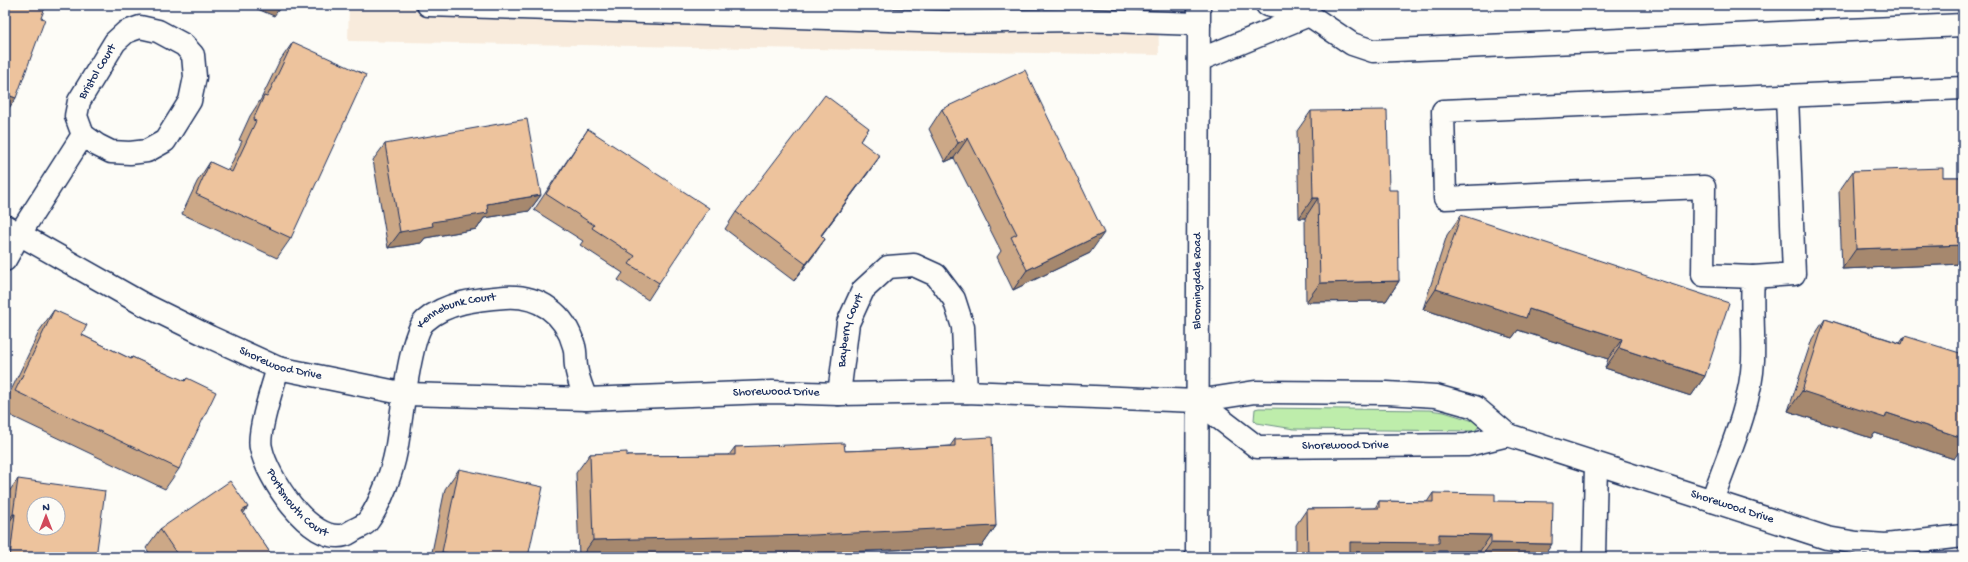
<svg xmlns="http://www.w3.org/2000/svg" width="1968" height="562" font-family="'Gochi Hand',sans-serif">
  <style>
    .built { fill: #f8ebdc }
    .green { fill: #beedab; stroke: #6c8e84 }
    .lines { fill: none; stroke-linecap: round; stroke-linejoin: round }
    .minor-casing { stroke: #1b2f5e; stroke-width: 25 }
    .minor { stroke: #fdfcf7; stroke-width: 22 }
    .wall { fill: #cca887; stroke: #1b2f5e }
    .shaded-wall { fill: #a6886e; stroke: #1b2f5e }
    .building { fill: #edc39d; stroke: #1b2f5e; fill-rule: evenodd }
    .labels { text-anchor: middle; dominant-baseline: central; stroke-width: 3; stroke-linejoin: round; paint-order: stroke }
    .street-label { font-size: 12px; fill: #1b2f5e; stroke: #fdfcf7 }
  </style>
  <rect width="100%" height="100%" fill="#fdfcf7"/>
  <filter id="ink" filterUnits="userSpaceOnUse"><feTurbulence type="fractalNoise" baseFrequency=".025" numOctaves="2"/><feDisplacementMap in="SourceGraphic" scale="8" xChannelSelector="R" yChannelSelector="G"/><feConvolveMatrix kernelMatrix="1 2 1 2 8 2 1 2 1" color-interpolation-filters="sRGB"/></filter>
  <g filter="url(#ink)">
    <path class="built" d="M 349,5 L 1158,5 L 1159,55 L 348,41 Z"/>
    <path class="green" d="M 1259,408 L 1429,410 L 1444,412 L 1477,422 L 1479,426 L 1475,431 L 1294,429 L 1257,423 L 1254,420 L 1255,409 Z"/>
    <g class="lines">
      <g class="minor-casing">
        <g id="minor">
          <path d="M 428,5 L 950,22 L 1076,20 L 1199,24"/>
          <path d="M 1267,5 L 1309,15 L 1352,44 L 1373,51 L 1963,25"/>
          <path d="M 140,27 L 158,31 L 184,45 L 193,55 L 195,77 L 190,101 L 165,141 L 147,151 L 130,153 L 111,152 L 97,145 L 83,135 L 76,116 L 79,101 L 115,42 L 126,32 Z"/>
          <path d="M 1199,60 L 1309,15"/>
          <path id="s1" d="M 5,226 L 141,303 L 210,337 L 278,368 L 406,394 L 586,399 L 772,392 L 839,394 L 966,392 L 1197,401 L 1255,392 L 1387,393 L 1436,396 L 1475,407 L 1508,435 L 1827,538 L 1857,543 L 1886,545 L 1963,536"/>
          <path d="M 5,260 L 19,235 L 83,135"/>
          <path d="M 1753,277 L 1794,274 L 1787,96"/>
          <path id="s2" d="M 278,368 C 273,385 257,433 261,448 C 267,477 310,545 345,535 C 348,534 352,531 354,530 C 359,527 366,525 368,521 C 381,503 392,472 396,451 C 401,426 409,335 425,321 C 446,302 479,299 505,297 C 539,295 565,313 574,346 C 576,352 575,360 576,366 C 577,377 582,388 586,399"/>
          <path id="s3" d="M 839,394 L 848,323 L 863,290 L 888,267 L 914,265 L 936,275 L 954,299 L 963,327 L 966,392"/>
          <path id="s4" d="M 1197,401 L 1257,447 L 1467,445 L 1508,435"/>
          <path d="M 1712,501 C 1727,457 1751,407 1753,360 C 1754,332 1751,305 1753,277 L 1703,275 L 1704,187 L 1445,198 L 1443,111 L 1963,88"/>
          <path id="s5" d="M 1197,557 L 1199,5"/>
          <path d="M 1594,557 L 1596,464"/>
        </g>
      </g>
      <use href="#minor" class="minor"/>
    </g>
    <g class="wall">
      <path d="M 293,42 L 291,238 L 277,258 L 182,214 L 197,182 L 210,162 L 228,171 L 242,141 L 239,140 L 250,116 L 261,99 L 279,62 Z"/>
      <path d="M 942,109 L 1090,253 L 1013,290 L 997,257 L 1001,251 L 954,158 L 945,162 L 929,129 Z"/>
      <path d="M 1311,111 L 1389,190 L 1399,281 L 1386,301 L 1306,302 L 1305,218 L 1299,218 L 1297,131 Z"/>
      <path d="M 869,128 L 860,141 L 868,173 L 821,236 L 825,239 L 794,281 L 725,229 L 736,212 Z"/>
      <path d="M 588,129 L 659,283 L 648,300 L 618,280 L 623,273 L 580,245 L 583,241 L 534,210 Z"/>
      <path d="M 385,144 L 541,195 L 529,211 L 484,218 L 477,229 L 425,238 L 421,243 L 388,248 L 373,160 Z"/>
      <path d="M 1853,171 L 1943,177 L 1963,177 L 1963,264 L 1842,269 L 1839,191 Z"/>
      <path d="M 1461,215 L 1705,376 L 1691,396 L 1605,368 L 1608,359 L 1518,330 L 1512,338 L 1423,309 L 1447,235 Z"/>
      <path d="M 54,310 L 82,335 L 131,359 L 132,357 L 184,381 L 187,378 L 179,469 L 165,489 L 5,413 L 5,403 L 40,330 Z"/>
      <path d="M 1825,319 L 1900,343 L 1905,336 L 1954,459 L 1875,433 L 1871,438 L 1788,411 L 1812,339 Z"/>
      <path d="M 955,439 L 996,526 L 982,546 L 801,554 L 700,557 L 579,557 L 576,473 L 590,454 L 627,456 L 729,455 L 735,447 L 845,451 L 898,449 L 950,446 Z"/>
      <path d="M 459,469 L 528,557 L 431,557 L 445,489 Z"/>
      <path d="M 18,479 L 96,557 L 5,557 L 5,497 Z"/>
      <path d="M 1433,493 L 1495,501 L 1543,557 L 1480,557 L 1480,551 L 1433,551 L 1429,557 L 1296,557 L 1296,525 L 1307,509 L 1375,508 L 1379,501 L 1427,502 Z"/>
      <path d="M 243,514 L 273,557 L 152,557 L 146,548 L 160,529 Z"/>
    </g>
    <g class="shaded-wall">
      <path d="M 248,5 L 282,5 L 274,16 Z"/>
      <path d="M 5,94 L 16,98 L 5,114 Z"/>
      <path d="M 968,138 L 954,158 L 945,162 L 958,143 Z"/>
      <path d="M 880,156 L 868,173 L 809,252 L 821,235 Z"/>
      <path d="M 541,195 L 529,211 L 484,218 L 477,229 L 425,238 L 421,243 L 388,248 L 400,232 L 432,222 L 487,204 Z"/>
      <path d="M 1313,198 L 1318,198 L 1305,218 L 1299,218 Z"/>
      <path d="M 1104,233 L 1090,253 L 1013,290 L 1027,270 Z"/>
      <path d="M 825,239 L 814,255 L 794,281 L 806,264 Z"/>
      <path d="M 1963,245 L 1963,264 L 1842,269 L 1856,249 Z"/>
      <path d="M 1399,281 L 1386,301 L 1306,302 L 1320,283 Z"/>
      <path d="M 1436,289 L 1529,309 L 1622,339 L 1608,359 L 1518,330 L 1512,338 L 1423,309 Z"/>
      <path d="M 1619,348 L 1705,376 L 1691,396 L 1605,368 Z"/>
      <path d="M 1802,391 L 1887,413 L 1963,438 L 1963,446 L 1954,459 L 1875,433 L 1871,438 L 1788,411 Z"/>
      <path d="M 248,507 L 234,527 L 242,511 Z"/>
      <path d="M 13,514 L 15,514 L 5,528 L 5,525 Z"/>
      <path d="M 996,526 L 982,546 L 801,554 L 700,557 L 581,557 L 593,540 Z"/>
      <path d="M 1439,534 L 1491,535 L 1480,551 L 1433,551 L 1429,557 L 1340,557 L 1350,542 Z"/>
      <path d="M 1491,543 L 1552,544 L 1543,557 L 1481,557 Z"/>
      <path d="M 442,552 L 447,553 L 445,557 L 438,557 Z"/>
    </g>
    <g class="building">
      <path d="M 5,5 L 46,5 L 41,18 L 45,19 L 16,98 L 5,94 Z"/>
      <path d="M 293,42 L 366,75 L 291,238 L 196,194 L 210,162 L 232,172 L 256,121 L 253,120 L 264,96 L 267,97 Z"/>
      <path d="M 1025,70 L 1104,233 L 1027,270 L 1011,237 L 1017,234 L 968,138 L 958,143 L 942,109 Z"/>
      <path d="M 825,95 L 869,128 L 860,141 L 880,156 L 821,235 L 825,239 L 806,264 L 736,212 Z"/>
      <path d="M 1387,110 L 1389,190 L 1398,190 L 1399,281 L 1320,283 L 1318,198 L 1313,198 L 1311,111 Z"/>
      <path d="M 527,119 L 541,195 L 487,204 L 488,213 L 432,222 L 433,226 L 400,232 L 385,144 Z"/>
      <path d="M 588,129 L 709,208 L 659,283 L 629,264 L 635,256 L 592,228 L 594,225 L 546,194 Z"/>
      <path d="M 1943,168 L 1943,177 L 1963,177 L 1963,245 L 1856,249 L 1853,171 Z"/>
      <path d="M 1461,215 L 1729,303 L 1705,376 L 1619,348 L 1622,339 L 1529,309 L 1526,318 L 1436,289 Z"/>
      <path d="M 54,310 L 87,325 L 82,335 L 131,359 L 132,357 L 185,381 L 187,378 L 216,392 L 179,469 L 15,391 Z"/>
      <path d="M 1825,319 L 1902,344 L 1905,336 L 1963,354 L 1963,438 L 1887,413 L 1885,418 L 1802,391 Z"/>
      <path d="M 992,437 L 996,526 L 814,535 L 593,540 L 590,454 L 627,452 L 627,456 L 735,455 L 735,447 L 844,443 L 845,451 L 898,449 L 955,446 L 955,439 Z"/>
      <path d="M 459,469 L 543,487 L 528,557 L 446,557 L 447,553 L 442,552 Z"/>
      <path d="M 18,479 L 105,491 L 96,557 L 10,557 L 15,514 L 13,514 ZM 34,504 L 58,504 L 58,528 L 34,528 Z"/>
      <path d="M 230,481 L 248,507 L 242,511 L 273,557 L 179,557 L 160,529 Z"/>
      <path d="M 1433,493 L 1495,494 L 1495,501 L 1553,502 L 1552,544 L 1491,543 L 1491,535 L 1439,534 L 1439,543 L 1350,542 L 1350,557 L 1308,557 L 1307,509 L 1379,508 L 1379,501 L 1433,502 Z"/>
    </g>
  </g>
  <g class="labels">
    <g class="street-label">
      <text transform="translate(98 72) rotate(-59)">Bristol Court</text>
      <text stroke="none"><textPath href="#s5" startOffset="276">Bloomingdale Road</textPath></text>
      <text stroke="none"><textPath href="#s2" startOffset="483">Kennebunk Court</textPath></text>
      <text stroke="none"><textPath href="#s3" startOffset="65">Bayberry Court</textPath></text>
      <text stroke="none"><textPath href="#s1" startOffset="309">Shorewood Drive</textPath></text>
      <text stroke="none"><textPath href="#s1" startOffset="809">Shorewood Drive</textPath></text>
      <text stroke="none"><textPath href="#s4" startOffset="164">Shorewood Drive</textPath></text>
      <text stroke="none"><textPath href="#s2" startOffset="150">Portsmouth Court</textPath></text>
      <text stroke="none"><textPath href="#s1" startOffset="1789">Shorewood Drive</textPath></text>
    </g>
  </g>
  <rect width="1968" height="562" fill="none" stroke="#fdfcf7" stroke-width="20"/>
  <rect x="10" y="10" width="1948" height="542" fill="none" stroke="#1b2f5e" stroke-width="1.5" filter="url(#ink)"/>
  <g transform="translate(46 516)"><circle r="19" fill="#fdfcf7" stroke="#a3aaba"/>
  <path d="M0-3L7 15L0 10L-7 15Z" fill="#d1495b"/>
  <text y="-6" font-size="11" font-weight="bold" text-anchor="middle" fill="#1b2f5e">N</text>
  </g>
</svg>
